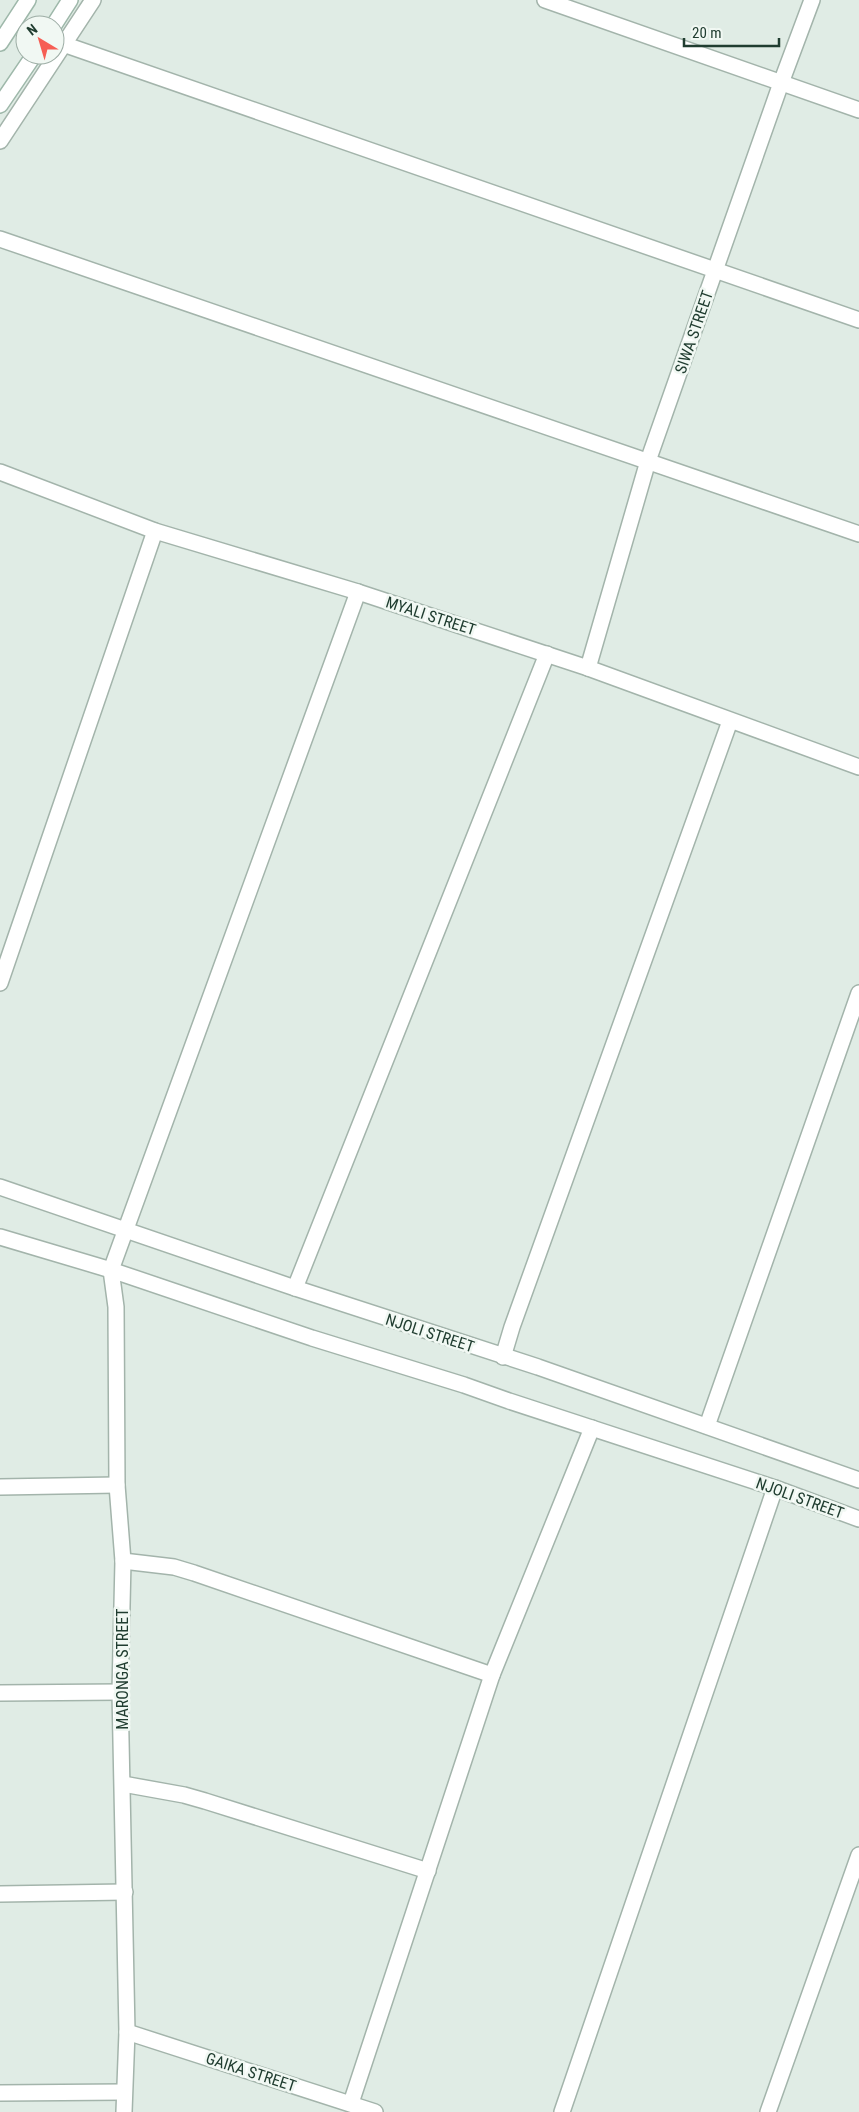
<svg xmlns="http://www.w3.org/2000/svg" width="859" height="2112" font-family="'Roboto Condensed',sans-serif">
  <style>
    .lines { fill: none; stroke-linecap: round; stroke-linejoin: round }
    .minor-casing { stroke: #a3b4ab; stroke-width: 18 }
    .tertiary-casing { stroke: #a3b4ab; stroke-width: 18 }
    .secondary-casing { stroke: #9eb8aa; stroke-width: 18 }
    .minor { stroke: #fff; stroke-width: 15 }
    .tertiary { stroke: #fff; stroke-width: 15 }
    .secondary { stroke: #fff; stroke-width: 15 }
    .labels { text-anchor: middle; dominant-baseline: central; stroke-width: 5; stroke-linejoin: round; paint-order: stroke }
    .street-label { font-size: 16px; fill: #203d30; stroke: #f1f8f3 }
  </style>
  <rect width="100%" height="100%" fill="#e0ece5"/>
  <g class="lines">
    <g class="minor-casing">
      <g id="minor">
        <path d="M 545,0 L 859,110"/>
        <path d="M 55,38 L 63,44 L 859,320"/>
        <path d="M 0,141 L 93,0"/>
        <path d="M 0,239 L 859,534"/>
        <path d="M 0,472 L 155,531 L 358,592 L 588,668 L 859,767"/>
        <path d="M 588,668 L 648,461 L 781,83 L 812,0"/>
        <path d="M 0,983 L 155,531"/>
        <path d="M 295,1288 L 547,654"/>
        <path d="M 503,1357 L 512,1327 L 730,721"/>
        <path d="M 707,1426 L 859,993"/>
        <path d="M 0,1487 L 117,1485"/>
        <path d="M 123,1561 L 174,1567 L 194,1573 L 492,1675"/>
        <path d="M 0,1693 L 120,1692"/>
        <path d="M 123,1784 L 184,1795 L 205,1801 L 428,1871"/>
        <path d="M 0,1894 L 125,1892"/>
        <path d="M 127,2032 L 375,2112"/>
        <path d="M 0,2093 L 124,2092"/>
        <path d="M 351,2103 L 492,1675 L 592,1428"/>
        <path d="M 124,2112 L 127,2032 L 120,1692 L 123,1561 L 117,1485 L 116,1307 L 111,1270 L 358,592"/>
        <path d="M 562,2112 L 775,1488"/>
        <path d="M 768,2112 L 859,1855"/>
      </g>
    </g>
    <g class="tertiary-casing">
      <g id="tertiary">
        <path d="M 0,1187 L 295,1288 L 538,1367 L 859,1480"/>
        <path d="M 0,1237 L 111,1270 L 312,1338 L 464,1385 L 509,1401 L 775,1488 L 859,1519"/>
      </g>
    </g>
    <g class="secondary-casing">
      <g id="secondary">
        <path d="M 54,25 L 70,0"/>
        <path d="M 0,43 L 28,0"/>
        <path d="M 0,105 L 34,55"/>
      </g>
    </g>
    <use href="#minor" class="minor"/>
    <use href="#tertiary" class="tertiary"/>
    <use href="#secondary" class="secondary"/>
  </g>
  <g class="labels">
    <g class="street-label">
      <text transform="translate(694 332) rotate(-71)">SIWA STREET</text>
      <text transform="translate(431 616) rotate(18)">MYALI STREET</text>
      <text transform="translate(430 1333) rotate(18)">NJOLI STREET</text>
      <text transform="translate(800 1498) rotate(20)">NJOLI STREET</text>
      <text transform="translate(122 1669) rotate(-90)">MARONGA STREET</text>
      <text transform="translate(251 2072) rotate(18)">GAIKA STREET</text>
    </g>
  </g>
  <g transform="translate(40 40) rotate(322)"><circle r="24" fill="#f1f8f3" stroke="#9dada5"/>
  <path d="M0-4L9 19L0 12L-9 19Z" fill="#f65e54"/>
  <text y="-8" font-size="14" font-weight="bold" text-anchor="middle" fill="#203d30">N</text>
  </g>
  <path d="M684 38v8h95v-8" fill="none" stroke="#203d30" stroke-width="2.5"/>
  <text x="692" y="38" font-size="15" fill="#203d30" stroke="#f1f8f3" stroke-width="4" paint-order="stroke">20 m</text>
</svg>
